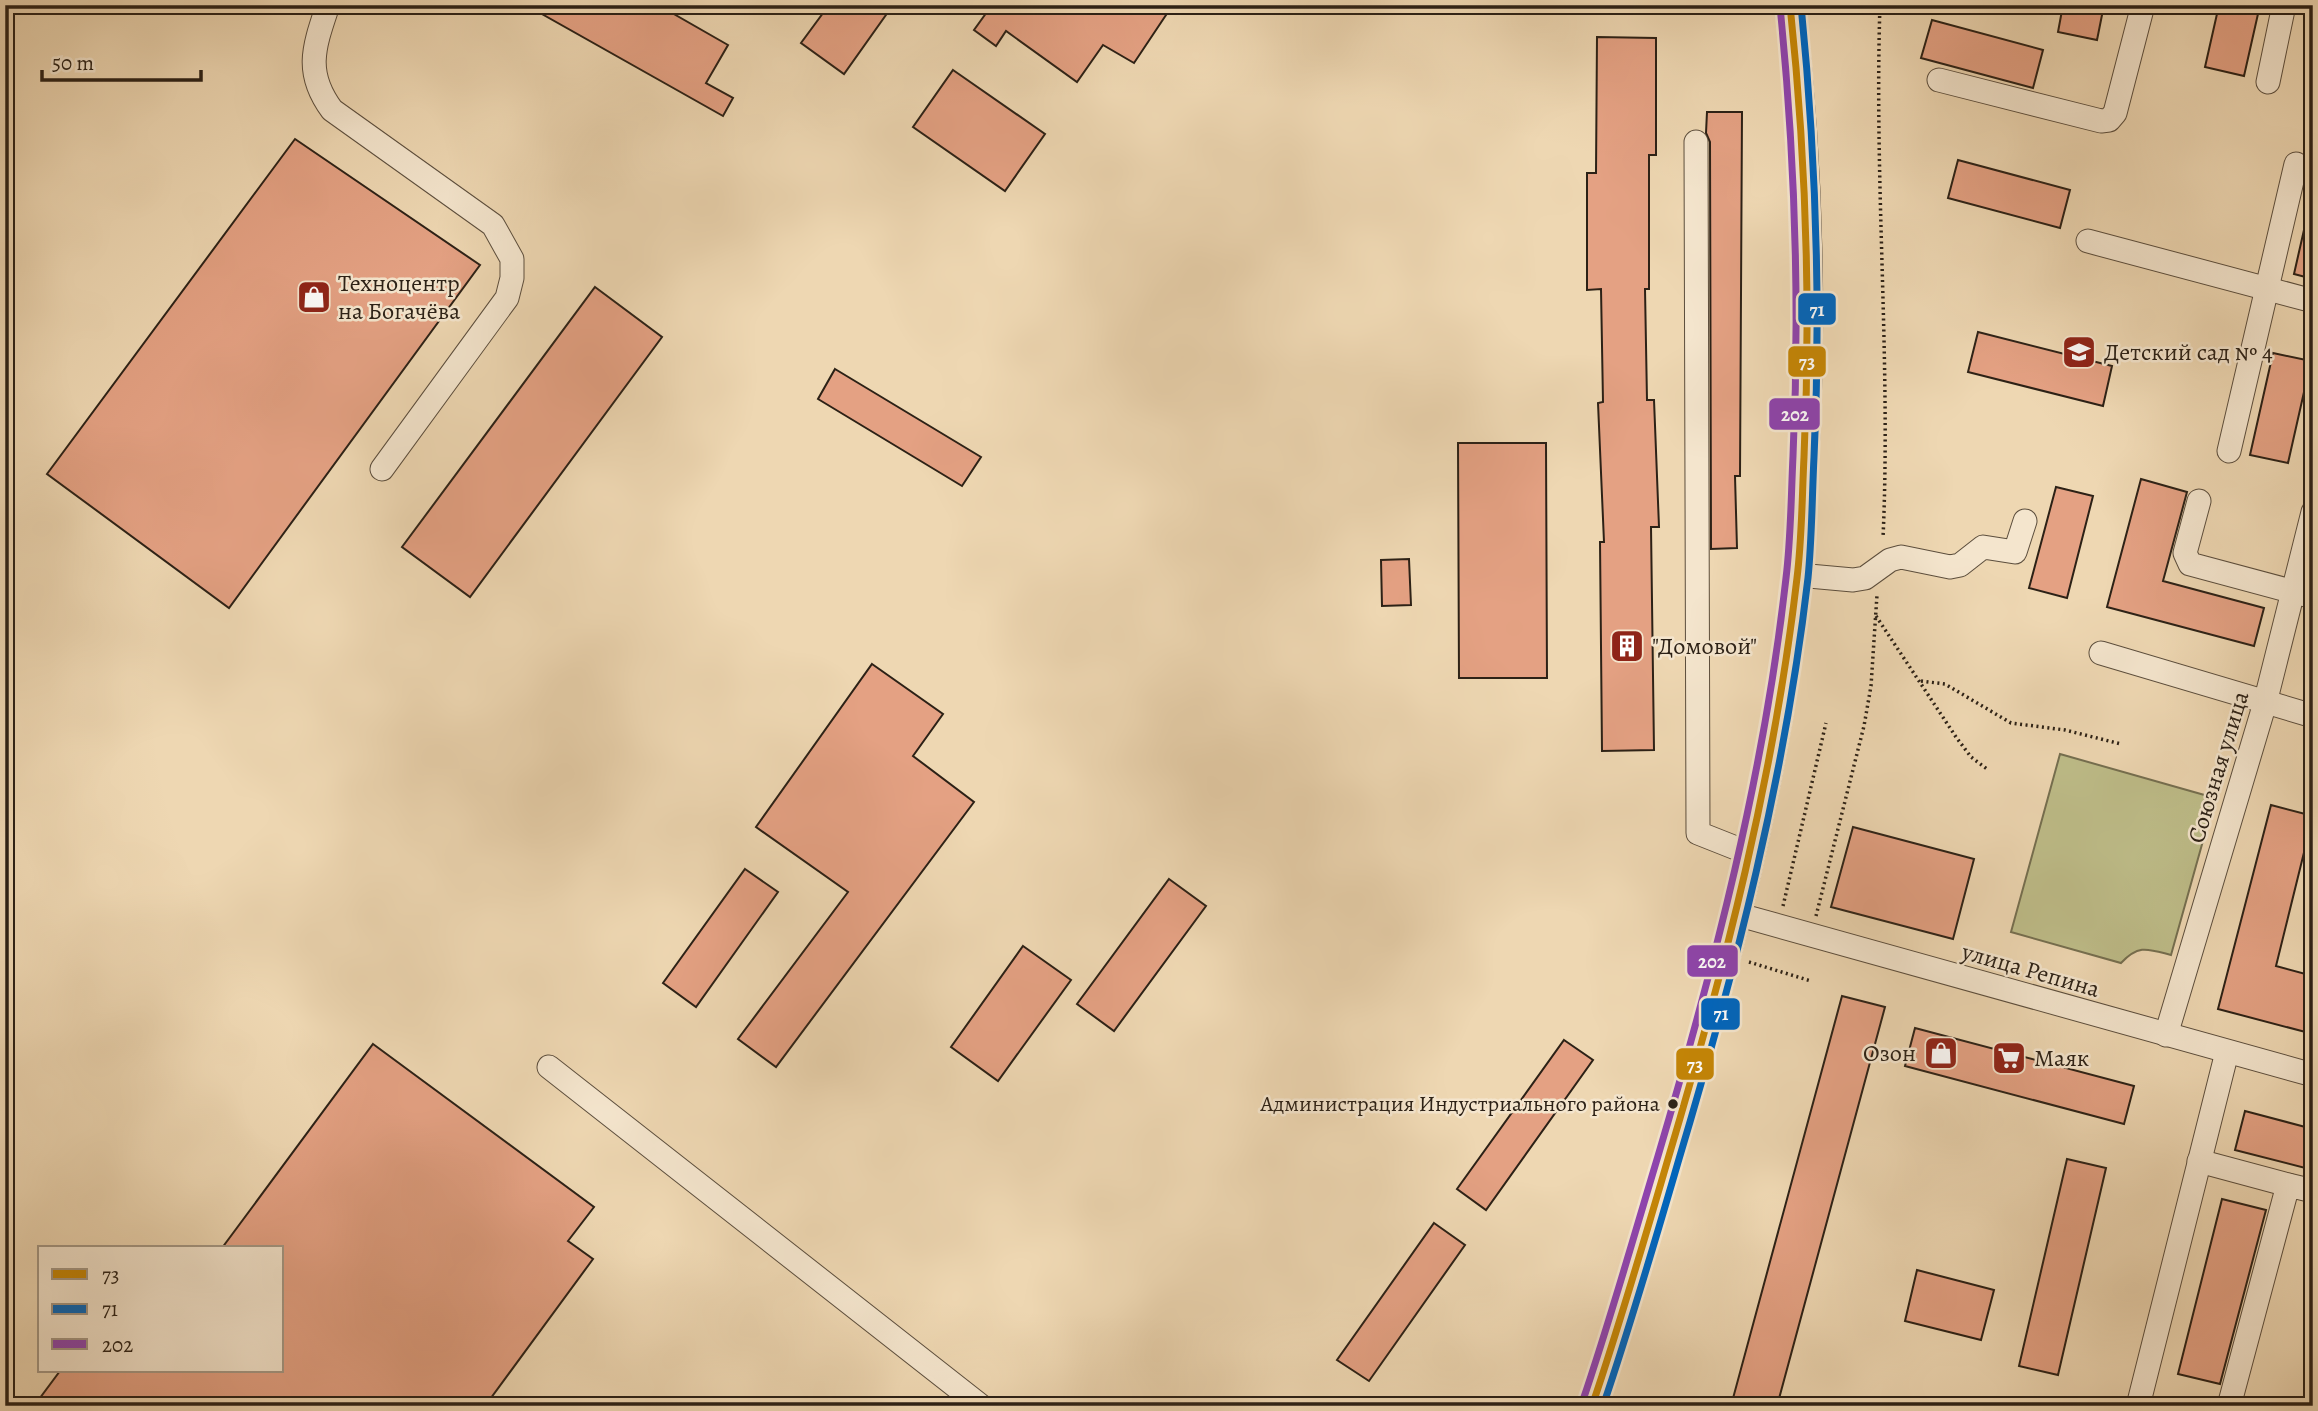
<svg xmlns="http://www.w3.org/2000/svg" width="2318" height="1411" font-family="Alegreya,serif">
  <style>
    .green { fill: #bebd89; stroke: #756f50; stroke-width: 2 }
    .building { fill: #e4a183; stroke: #2c2116; stroke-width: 2 }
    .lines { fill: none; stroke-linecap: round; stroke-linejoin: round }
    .minor-casing { stroke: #5c4e3d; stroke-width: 25 }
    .major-casing { stroke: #2c2116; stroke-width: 31 }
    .path { stroke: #2c2116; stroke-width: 3.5; stroke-dasharray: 2 3.5; stroke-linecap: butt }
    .minor { stroke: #f4e5cd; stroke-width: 23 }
    .major { stroke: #e7bc79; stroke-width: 28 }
    .bus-1-casing { stroke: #f4e5cd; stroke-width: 12 }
    .bus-2-casing { stroke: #f4e5cd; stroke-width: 12 }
    .bus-3-casing { stroke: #f4e5cd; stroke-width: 12 }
    .bus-1 { stroke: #c48506; stroke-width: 7 }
    .bus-2 { stroke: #0065bd; stroke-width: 7 }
    .bus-3 { stroke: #8e44ad; stroke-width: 7 }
    .bus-dot { fill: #2c2116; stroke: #f4e5cd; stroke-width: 2.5 }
    .labels { text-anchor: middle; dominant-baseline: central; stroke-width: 5; stroke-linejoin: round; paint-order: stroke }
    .bus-label { font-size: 22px; fill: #2c2116; stroke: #f4e5cd; text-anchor: end }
    .poi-label { font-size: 24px; fill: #2c2116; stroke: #f4e5cd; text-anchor: start }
    .street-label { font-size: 24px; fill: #2c2116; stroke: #f4e5cd }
    .line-badge { stroke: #f4e5cd; stroke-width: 2.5 }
    .badge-label { font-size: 19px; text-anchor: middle; font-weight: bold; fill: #fff }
  </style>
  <rect width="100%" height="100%" fill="#eed7b2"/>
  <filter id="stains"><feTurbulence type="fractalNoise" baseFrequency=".00286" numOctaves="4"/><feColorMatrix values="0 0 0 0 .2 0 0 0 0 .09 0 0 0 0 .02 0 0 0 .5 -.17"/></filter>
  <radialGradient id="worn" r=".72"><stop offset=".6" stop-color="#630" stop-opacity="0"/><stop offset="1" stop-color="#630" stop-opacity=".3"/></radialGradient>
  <path class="green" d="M 2060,754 L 2215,798 L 2171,955 C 2148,949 2139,944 2121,963 L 2011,932 Z"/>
  <g class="building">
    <path d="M 526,5 L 658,5 L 728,45 L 706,83 L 733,98 L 723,116 Z"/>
    <path d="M 829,5 L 893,5 L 844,74 L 801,43 Z"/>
    <path d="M 992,5 L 1158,5 L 1168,12 L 1134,63 L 1103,45 L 1077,82 L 1006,31 L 996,46 L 974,30 Z"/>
    <path d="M 2063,5 L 2104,5 L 2097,40 L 2058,32 Z"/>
    <path d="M 2219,5 L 2260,5 L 2244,76 L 2205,67 Z"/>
    <path d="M 1932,20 L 2043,50 L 2033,88 L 1921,58 Z"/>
    <path d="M 1597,37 L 1656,38 L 1656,155 L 1649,155 L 1649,289 L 1645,289 L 1647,400 L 1654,400 L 1659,527 L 1651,527 L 1654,750 L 1602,751 L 1600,542 L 1604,542 L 1598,403 L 1603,402 L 1601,289 L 1587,290 L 1587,173 L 1596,173 Z"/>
    <path d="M 953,70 L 1045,134 L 1005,191 L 913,127 Z"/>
    <path d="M 1707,112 L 1742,112 L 1740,476 L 1735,476 L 1737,548 L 1711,549 L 1710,142 L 1706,133 Z"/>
    <path d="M 295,139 L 480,265 L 229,608 L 47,474 Z"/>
    <path d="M 1958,160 L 2070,190 L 2060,228 L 1948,198 Z"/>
    <path d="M 2306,221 L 2313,222 L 2313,279 L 2294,274 Z"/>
    <path d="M 595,287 L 662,337 L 470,597 L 402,547 Z"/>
    <path d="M 1978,332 L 2112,366 L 2103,406 L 1968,372 Z"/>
    <path d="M 2273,353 L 2311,361 L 2288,463 L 2250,455 Z"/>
    <path d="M 835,369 L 981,457 L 962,486 L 818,399 Z"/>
    <path d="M 1458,443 L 1546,443 L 1547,678 L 1459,678 Z"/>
    <path d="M 2141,479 L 2187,492 L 2163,581 L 2264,608 L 2254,646 L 2107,607 Z"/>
    <path d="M 2056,487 L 2093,496 L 2067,598 L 2029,588 Z"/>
    <path d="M 1409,559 L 1411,605 L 1382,606 L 1381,560 Z"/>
    <path d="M 872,664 L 943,714 L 913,756 L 974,802 L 776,1067 L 738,1039 L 848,892 L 756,827 Z"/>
    <path d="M 2271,805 L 2313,816 L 2276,966 L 2313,976 L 2313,1034 L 2218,1009 Z"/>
    <path d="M 1853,827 L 1974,859 L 1953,939 L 1831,907 Z"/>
    <path d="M 745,869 L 778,892 L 696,1007 L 663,983 Z"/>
    <path d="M 1169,879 L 1206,906 L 1114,1031 L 1077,1004 Z"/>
    <path d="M 1023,946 L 1071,980 L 998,1081 L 951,1047 Z"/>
    <path d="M 1842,996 L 1885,1007 L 1777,1406 L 1745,1406 L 1732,1402 Z"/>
    <path d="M 1915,1028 L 2134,1086 L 2124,1124 L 1905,1066 Z"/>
    <path d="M 1564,1040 L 1593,1060 L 1486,1210 L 1457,1189 Z"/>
    <path d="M 373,1044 L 594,1207 L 568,1241 L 593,1259 L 485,1406 L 34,1406 L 60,1371 L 282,1371 L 282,1248 L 222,1248 Z"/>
    <path d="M 2245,1111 L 2313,1129 L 2313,1170 L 2235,1150 Z"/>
    <path d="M 2067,1159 L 2106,1168 L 2058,1375 L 2019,1366 Z"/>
    <path d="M 2222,1199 L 2266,1210 L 2220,1384 L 2178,1374 Z"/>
    <path d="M 1434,1223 L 1465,1245 L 1369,1381 L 1337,1360 Z"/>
    <path d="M 1917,1270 L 1994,1290 L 1981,1340 L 1905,1321 Z"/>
  </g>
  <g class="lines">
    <g class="minor-casing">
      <g id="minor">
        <path d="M 328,5 C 314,47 304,72 332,110 L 493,225 L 512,259 L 512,278 L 507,298 L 382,469"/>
        <path d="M 1939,80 L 2101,121 L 2109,120 L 2115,113 L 2143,5"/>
        <path d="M 2268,82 L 2284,5"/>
        <path d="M 1696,142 L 1698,833 L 1751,854"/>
        <path d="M 2088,241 L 2313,301"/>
        <path d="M 2229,451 L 2296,164"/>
        <path d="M 2199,501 L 2185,553 L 2190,564 L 2313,597"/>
        <path d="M 1798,575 L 1853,580 L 1865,578 L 1890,560 L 1901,557 L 1950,567 L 1960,565 L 1983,547 L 2015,552 L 2025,521"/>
        <path d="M 2101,653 L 2313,716"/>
        <path d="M 1736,914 L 2313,1075"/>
        <path d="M 2166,1035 L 2265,703 L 2313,512"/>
        <path d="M 549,1067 L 981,1406"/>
        <path d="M 2199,1161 L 2288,1185"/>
        <path d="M 2138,1406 L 2227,1052"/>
        <path d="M 2229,1406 L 2288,1185 L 2313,1191"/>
      </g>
    </g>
    <g class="major-casing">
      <path id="major" d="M 1592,1406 C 1619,1329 1641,1251 1664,1173 C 1723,978 1775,781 1797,578 C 1801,543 1801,507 1803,471 C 1812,316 1808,159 1790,5"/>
    </g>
    <g class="path">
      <path d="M 1880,5 C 1874,183 1891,361 1883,538"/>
      <path d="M 1876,616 L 1956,737 L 1971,757 L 1987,769"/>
      <path d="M 1921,681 L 1945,684 L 2011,723 L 2065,730 L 2121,744"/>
      <path d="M 1783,906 L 1826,723"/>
      <path d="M 1816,916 L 1864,726 L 1871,686 L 1877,595"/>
      <path d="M 1690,945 L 1701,948"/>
      <path d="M 1749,962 L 1811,981"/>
    </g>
    <use href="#minor" class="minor"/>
    <use href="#major" class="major"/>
    <g class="bus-1-casing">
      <path id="bus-1" d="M 1592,1406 C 1620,1324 1644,1241 1668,1159 C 1725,968 1774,776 1797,578 C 1802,538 1802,497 1804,457 C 1811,306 1806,156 1790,5"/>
    </g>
    <g class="bus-2-casing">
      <path id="bus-2" d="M 1603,1406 C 1631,1324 1655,1241 1679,1159 C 1736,969 1785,776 1808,578 C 1812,538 1812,497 1814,457 C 1821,306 1816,156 1801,5"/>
    </g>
    <g class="bus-3-casing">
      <path id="bus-3" d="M 1582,1403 C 1610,1321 1633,1239 1658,1156 C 1714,967 1764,775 1786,578 C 1791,537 1791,497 1793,456 C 1800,306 1795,156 1780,6"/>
    </g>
    <use href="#bus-1" class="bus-1"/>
    <use href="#bus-2" class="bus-2"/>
    <use href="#bus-3" class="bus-3"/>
  </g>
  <defs>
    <g id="shop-square" transform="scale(1.75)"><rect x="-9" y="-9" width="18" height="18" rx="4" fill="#8f2418" stroke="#f4e5cd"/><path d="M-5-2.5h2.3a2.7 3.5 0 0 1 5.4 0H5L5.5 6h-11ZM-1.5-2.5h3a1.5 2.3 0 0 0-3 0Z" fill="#fff"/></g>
    <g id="school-square" transform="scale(1.75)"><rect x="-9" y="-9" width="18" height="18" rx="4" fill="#8f2418" stroke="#f4e5cd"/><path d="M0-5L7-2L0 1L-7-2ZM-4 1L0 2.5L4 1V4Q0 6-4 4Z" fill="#fff"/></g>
    <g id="building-square" transform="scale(1.75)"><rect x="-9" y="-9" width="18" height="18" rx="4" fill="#8f2418" stroke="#f4e5cd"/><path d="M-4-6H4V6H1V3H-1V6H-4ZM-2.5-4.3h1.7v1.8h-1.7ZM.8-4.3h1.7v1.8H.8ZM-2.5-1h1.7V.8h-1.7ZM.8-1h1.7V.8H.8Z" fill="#fff"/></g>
    <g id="supermarket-square" transform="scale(1.75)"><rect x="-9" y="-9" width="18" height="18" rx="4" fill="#8f2418" stroke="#f4e5cd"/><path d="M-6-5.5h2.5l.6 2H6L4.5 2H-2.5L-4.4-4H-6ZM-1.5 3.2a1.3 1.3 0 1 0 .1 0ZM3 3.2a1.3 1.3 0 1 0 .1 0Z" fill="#fff"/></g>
  </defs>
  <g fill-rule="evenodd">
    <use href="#shop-square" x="314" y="297"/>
    <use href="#school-square" x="2079" y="352"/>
    <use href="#building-square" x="1627" y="646"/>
    <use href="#shop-square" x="1941" y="1053"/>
    <use href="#supermarket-square" x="2009" y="1058"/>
  </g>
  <circle class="bus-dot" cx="1673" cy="1104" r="6"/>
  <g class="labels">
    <g class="bus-label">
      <text x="1660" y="1104">Администрация Индустриального района</text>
    </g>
    <g class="poi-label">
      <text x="338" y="283">Техноцентр<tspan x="338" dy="28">на Богачёва</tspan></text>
      <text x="2104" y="352">Детский сад № 4</text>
      <text x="1652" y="646">"Домовой"</text>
      <text x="1916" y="1053" text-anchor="end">Озон</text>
      <text x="2034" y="1058">Маяк</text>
    </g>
    <g class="street-label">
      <text transform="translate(2218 767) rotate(-73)">Союзная улица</text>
      <text transform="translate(2031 970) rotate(16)">улица Репина</text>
    </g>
  </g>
  <g class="line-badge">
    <rect x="1797" y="292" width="40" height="34" rx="7" fill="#0065bd"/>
    <rect x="1787" y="345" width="40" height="33" rx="7" fill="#c48506"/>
    <rect x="1768" y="397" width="53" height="34" rx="7" fill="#8e44ad"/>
    <rect x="1686" y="944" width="53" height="34" rx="7" fill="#8e44ad"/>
    <rect x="1700" y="997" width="41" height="34" rx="7" fill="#0065bd"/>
    <rect x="1675" y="1047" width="40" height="34" rx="7" fill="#c48506"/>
  </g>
  <g class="badge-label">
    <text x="1817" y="316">71</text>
    <text x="1807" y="368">73</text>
    <text x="1795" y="421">202</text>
    <text x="1712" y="968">202</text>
    <text x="1721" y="1020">71</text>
    <text x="1695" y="1071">73</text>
  </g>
  <rect width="2318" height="1411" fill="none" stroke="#eed7b2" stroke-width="28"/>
  <rect x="7" y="7" width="2304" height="1397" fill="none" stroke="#2c2116" stroke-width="3.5"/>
  <rect x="14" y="14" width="2290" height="1383" fill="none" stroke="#2c2116" stroke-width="2"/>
  <rect x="38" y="1246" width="245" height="126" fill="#f4e5cd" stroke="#a49784" stroke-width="2"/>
  <rect x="52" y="1269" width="35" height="10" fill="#c48506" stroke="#a49784" stroke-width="2"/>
  <text x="102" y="1282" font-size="21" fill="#2c2116">73</text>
  <rect x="52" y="1304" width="35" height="10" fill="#0065bd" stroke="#a49784" stroke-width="2"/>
  <text x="102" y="1316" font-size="21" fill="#2c2116">71</text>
  <rect x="52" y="1339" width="35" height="10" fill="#8e44ad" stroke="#a49784" stroke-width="2"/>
  <text x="102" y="1352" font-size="21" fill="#2c2116">202</text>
  <path d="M42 70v10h159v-10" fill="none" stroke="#2c2116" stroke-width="3.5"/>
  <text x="52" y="70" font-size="21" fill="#2c2116" stroke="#f4e5cd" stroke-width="5" paint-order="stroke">50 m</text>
  <rect width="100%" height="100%" filter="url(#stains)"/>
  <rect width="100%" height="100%" fill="url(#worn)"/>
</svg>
